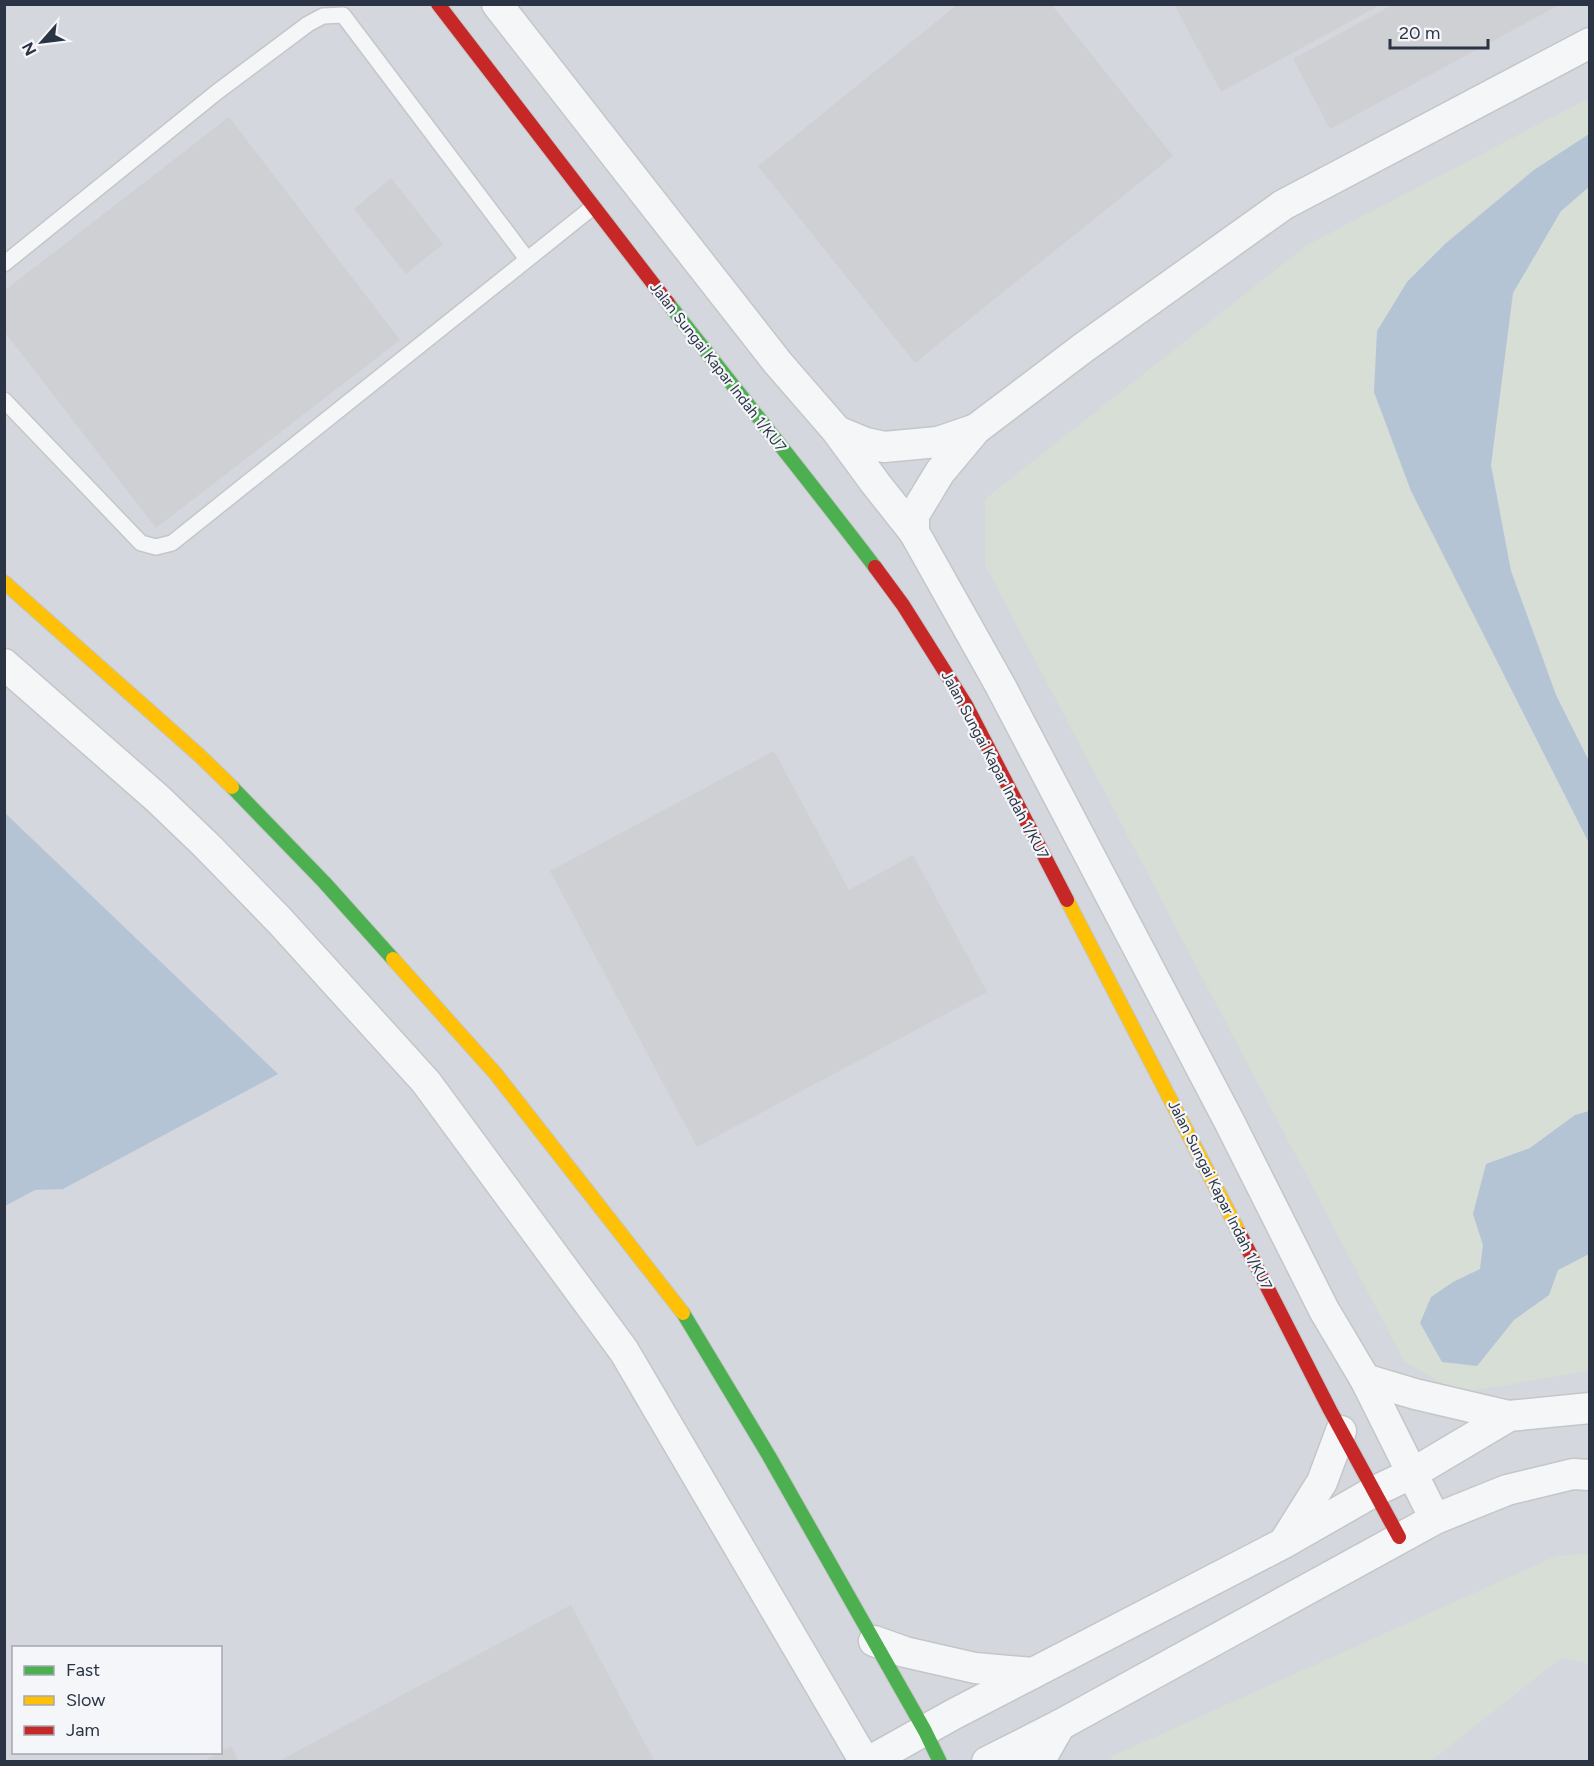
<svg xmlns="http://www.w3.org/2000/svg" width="1594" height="1766" font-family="Figtree,sans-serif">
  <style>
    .built { fill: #d4d7dd; fill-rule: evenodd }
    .green { fill: #d6ded6 }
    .water { fill: #b4c4d5 }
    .building { fill: #ced0d3 }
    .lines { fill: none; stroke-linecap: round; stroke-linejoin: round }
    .lane-casing { stroke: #c4c6c8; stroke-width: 18 }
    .street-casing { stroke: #c4c6c8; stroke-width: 33 }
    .fast-casing { stroke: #c4c6c8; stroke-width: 16 }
    .slow-casing { stroke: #c4c6c8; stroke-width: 16 }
    .jam-casing { stroke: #c4c6c8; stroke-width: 16 }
    .lane { stroke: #f5f6f7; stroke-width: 15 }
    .street { stroke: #f5f6f7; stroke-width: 30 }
    .fast { stroke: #4caf50; stroke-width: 14 }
    .slow { stroke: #ffc107; stroke-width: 14 }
    .jam { stroke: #c62828; stroke-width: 14 }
    .labels { text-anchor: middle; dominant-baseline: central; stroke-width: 4.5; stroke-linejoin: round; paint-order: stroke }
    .street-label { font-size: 15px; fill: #2b3445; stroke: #f4f6f9 }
  </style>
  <rect width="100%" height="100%" fill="#e6e8ea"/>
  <path class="built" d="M 5,5 L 1589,5 L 1589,1761 L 5,1762 ZM 14,1648 L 220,1648 L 220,1752 L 14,1752 Z"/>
  <g class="green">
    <path d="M 1589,98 L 1589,134 L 1533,170 L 1445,244 L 1407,282 L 1411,491 L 1589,843 L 1589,1111 L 1575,1115 L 1530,1148 L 1486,1164 L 1473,1214 L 1483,1245 L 1480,1269 L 1453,1282 L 1477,1366 L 1514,1320 L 1549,1295 L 1558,1270 L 1589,1254 L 1589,1371 L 1459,1393 L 1404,1361 L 985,565 L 985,499 L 1307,245 Z"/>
    <path d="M 1589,187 L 1589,761 L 1556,695 L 1511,571 L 1491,465 L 1513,293 L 1561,211 Z"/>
    <path d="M 1589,1553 L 1589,1664 L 1561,1658 L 1431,1761 L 1112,1761 L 1110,1757 L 1556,1556 Z"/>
  </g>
  <g class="water">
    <path d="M 1589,134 L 1589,187 L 1561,211 L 1513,293 L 1491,465 L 1511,571 L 1556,695 L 1589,761 L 1589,843 L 1411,491 L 1374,392 L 1377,331 L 1407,282 L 1445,244 L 1534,170 Z"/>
    <path d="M 4,812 L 278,1074 L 63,1189 L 35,1190 L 5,1206 Z"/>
    <path d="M 1589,1111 L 1589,1254 L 1558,1270 L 1549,1295 L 1514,1320 L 1477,1366 L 1442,1362 L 1420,1323 L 1431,1297 L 1453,1282 L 1480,1269 L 1483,1245 L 1473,1214 L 1486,1164 L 1530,1148 L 1575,1115 Z"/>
  </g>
  <g class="building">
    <path d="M 958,4 L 1051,4 L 1173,156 L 915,363 L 758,166 Z"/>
    <path d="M 1174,4 L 1382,4 L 1221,92 Z"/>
    <path d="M 1394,4 L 1561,4 L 1330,129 L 1293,59 Z"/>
    <path d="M 229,117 L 400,340 L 156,528 L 4,331 L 4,291 Z"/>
    <path d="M 391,178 L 443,244 L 406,274 L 354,209 Z"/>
    <path d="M 774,751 L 849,890 L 913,855 L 987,992 L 697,1147 L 550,871 Z"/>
    <path d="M 571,1605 L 655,1762 L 277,1762 Z"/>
    <path d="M 231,1746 L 239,1762 L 202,1762 L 220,1752 Z"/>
  </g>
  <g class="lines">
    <g class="lane-casing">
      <g id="lane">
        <path d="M 4,264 L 217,92 L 308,24 L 323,16 L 343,15 L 527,259"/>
        <path d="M 4,400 L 141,543 L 156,547 L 172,543 L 593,207"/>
      </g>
    </g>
    <g class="street-casing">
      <g id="street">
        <path d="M 497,4 L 778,363 L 837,431 L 876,484 L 914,532 L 1000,685 L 1229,1121 L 1324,1310 L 1365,1379 L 1435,1519"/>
        <path d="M 837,431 L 866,443 L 884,447 L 938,442 L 976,429"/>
        <path d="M 914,532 L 914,515 L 940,472 L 976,429 L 1083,348 L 1283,205 L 1590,43"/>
        <path d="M 4,664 L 157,798 L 207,846 L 280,921 L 426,1082 L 624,1351 L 865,1762"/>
        <path d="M 1365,1379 L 1415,1394 L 1509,1416"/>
        <path d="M 1285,1541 L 1322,1482 L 1341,1431"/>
        <path d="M 874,1641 L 905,1652 L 975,1668 L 1033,1673"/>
        <path d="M 868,1762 L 954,1714 L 1284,1543 L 1373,1492 L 1413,1473 L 1509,1416 L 1590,1408"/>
        <path d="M 987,1762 L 1060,1725 L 1435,1519 L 1507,1490 L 1573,1474 L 1590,1475"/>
        <path d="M 1039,1762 L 1060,1725"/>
      </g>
    </g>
    <g class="fast-casing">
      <g id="fast">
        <path d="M 668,303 C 737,391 807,478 875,567"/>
        <path d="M 232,787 L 324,882 L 393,959"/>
        <path d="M 683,1313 L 769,1456 L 925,1731 L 940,1762"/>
      </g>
    </g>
    <g class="slow-casing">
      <g id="slow">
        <path d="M 4,582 L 199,755 L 232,787"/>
        <path d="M 1067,900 L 1240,1234"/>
        <path d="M 393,959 L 495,1073 L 683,1313"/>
      </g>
    </g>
    <g class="jam-casing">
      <g id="jam">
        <path d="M 438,4 L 668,303"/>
        <path d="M 875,567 L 903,605 L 966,705 L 1067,900"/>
        <path d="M 1240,1234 L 1330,1410 L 1399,1537"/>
      </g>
    </g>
    <use href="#lane" class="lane"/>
    <use href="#street" class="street"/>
    <use href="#fast" class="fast"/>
    <use href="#slow" class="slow"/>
    <use href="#jam" class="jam"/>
  </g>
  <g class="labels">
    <g class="street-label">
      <text transform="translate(718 367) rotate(52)">Jalan Sungai Kapar Indah 1/KU7</text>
      <text transform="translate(995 765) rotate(62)">Jalan Sungai Kapar Indah 1/KU7</text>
      <text transform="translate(1220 1195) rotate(63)">Jalan Sungai Kapar Indah 1/KU7</text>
    </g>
  </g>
  <rect width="1594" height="1766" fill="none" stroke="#2b3445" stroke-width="12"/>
  <rect x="12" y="1646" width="210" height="108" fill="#f4f6f9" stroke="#a4a8b1" stroke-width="1.5"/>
  <rect x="24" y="1666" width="30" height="9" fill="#4caf50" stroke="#a4a8b1" stroke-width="1.5"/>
  <text x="66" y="1676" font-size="18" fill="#2b3445">Fast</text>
  <rect x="24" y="1696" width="30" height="9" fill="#ffc107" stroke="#a4a8b1" stroke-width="1.5"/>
  <text x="66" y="1706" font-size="18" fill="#2b3445">Slow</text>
  <rect x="24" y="1726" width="30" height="9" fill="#c62828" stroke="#a4a8b1" stroke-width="1.5"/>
  <text x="66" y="1736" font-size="18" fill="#2b3445">Jam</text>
  <g transform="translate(42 42) rotate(242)" stroke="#f4f6f9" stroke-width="4.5" paint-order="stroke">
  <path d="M0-4.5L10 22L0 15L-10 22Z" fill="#2b3445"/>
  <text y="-9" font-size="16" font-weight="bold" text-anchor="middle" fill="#2b3445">N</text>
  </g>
  <path d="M1390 39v9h98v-9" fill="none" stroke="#2b3445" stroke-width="3"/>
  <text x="1399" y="39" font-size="18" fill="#2b3445" stroke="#f4f6f9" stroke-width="4.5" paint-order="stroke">20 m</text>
</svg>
